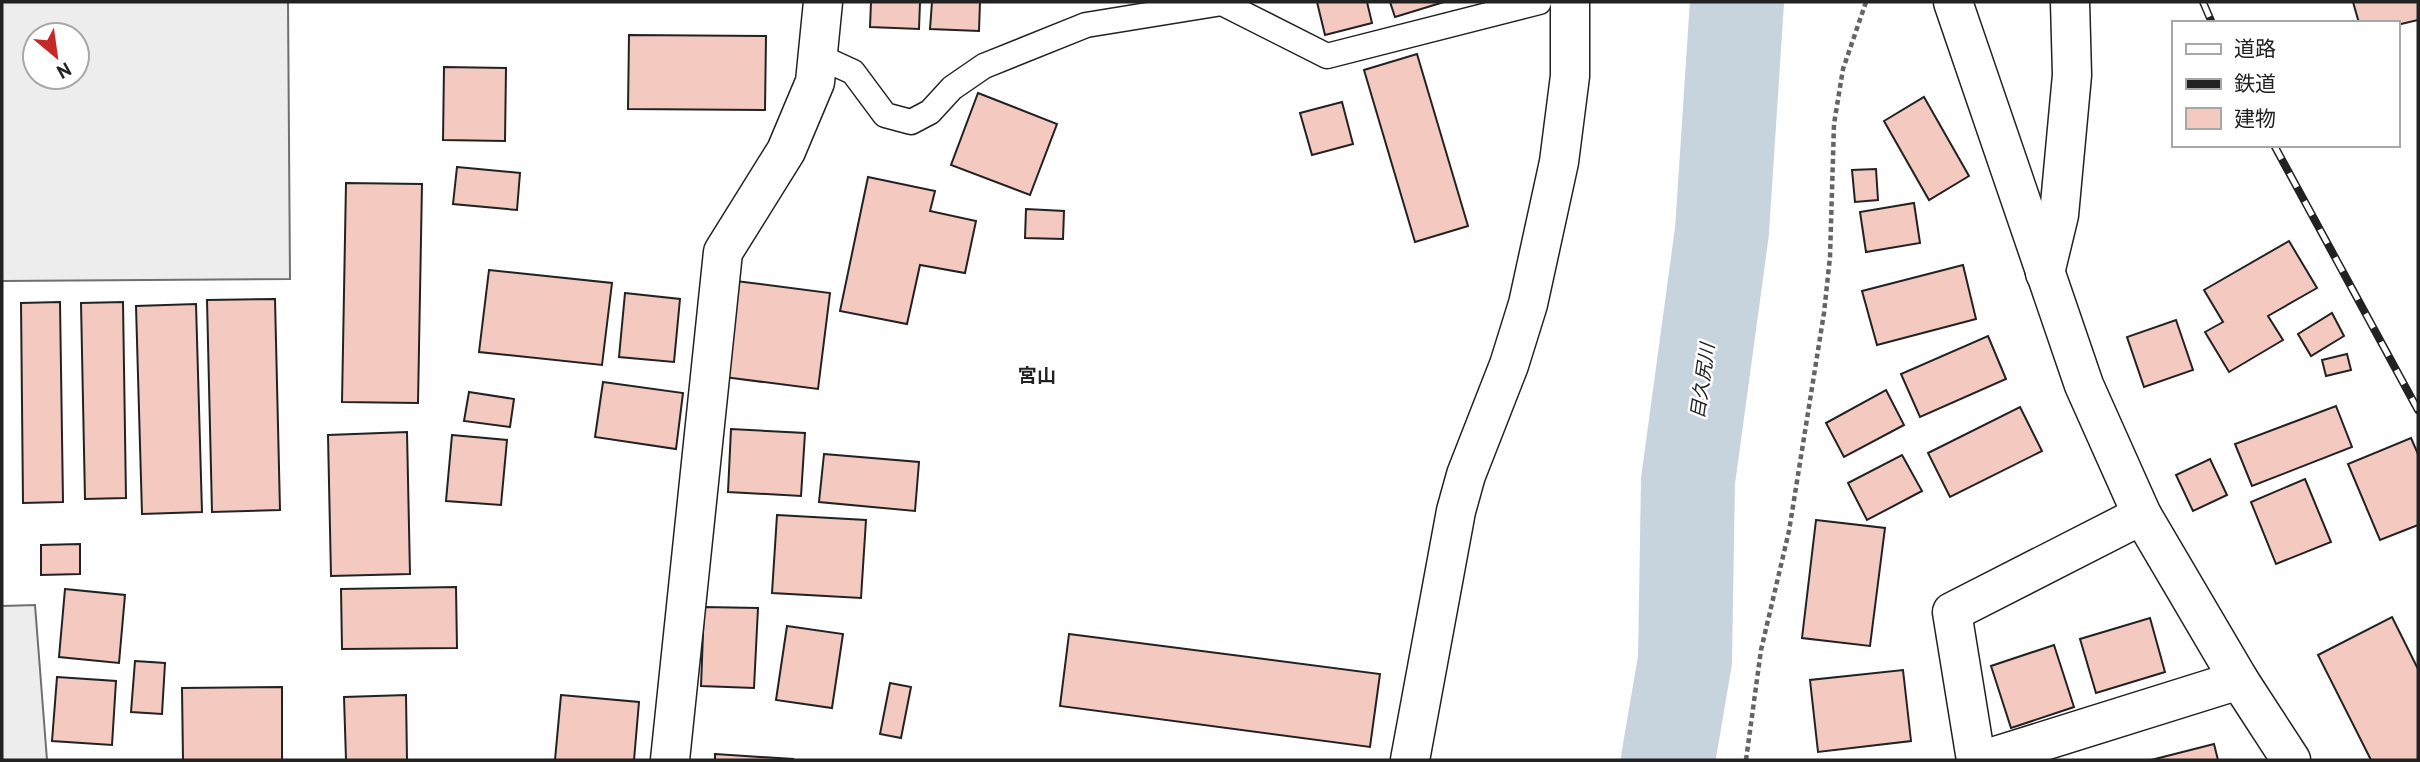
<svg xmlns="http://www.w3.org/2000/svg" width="2420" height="762" font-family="'PT Sans','Noto Sans JP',sans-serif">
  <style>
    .parking { fill: #ededed; stroke: #6f6f6f; stroke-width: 2; fill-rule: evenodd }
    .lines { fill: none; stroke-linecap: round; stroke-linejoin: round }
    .river { stroke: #c7d3dd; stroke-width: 94 }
    .building { fill: #f3c9c0; stroke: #222; stroke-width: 2 }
    .service-casing { stroke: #222; stroke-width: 27 }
    .minor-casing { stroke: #222; stroke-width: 41 }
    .tertiary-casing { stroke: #222; stroke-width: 41 }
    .path { stroke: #646464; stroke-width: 4.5; stroke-dasharray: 5 3.5; stroke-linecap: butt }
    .service { stroke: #fff; stroke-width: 24 }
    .minor { stroke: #fff; stroke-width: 38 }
    .tertiary { stroke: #fff; stroke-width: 38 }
    .rail-casing { stroke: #222; stroke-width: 8 }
    .rail { stroke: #fff; stroke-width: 5; stroke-dasharray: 16; stroke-linecap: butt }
    .labels { text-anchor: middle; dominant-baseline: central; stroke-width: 5; stroke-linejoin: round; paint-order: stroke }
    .neighbourhood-label { font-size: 19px; font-weight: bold; fill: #222; stroke: #fff }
    .water-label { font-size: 19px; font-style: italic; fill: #222; stroke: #fff }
  </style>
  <rect width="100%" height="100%" fill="#fff"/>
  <g class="parking">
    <path d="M 2,2 L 288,2 L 290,279 L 2,281 ZM 35,35 L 77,35 L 77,77 L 35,77 Z"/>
    <path d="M 35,605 L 47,760 L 2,760 L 2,606 Z"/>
  </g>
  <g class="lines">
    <path class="river" d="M 1668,760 L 1685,660 L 1688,481 L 1722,231 L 1737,2"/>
  </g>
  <g class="building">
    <path d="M 871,2 L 920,2 L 919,29 L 870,27 Z"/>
    <path d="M 932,2 L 980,2 L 979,31 L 930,29 Z"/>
    <path d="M 1317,2 L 1367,2 L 1372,23 L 1325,35 Z"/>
    <path d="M 1390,2 L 1444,2 L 1395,17 Z"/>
    <path d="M 2353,2 L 2418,2 L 2418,20 L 2397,25 L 2397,23 L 2359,23 Z"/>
    <path d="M 629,35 L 766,36 L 765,110 L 628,109 Z"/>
    <path d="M 1417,54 L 1468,226 L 1415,242 L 1364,70 Z"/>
    <path d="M 444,67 L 506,68 L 505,141 L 443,140 Z"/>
    <path d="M 978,93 L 1057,124 L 1030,195 L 951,165 Z"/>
    <path d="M 1924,97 L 1969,176 L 1929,200 L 1884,121 Z"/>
    <path d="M 1342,102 L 1353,144 L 1312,155 L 1300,113 Z"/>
    <path d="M 457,167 L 520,173 L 517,210 L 453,204 Z"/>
    <path d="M 1876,169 L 1878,200 L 1855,202 L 1852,170 Z"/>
    <path d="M 868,177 L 935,191 L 930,211 L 976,221 L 965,273 L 920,265 L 907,324 L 840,311 Z"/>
    <path d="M 346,183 L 422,184 L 418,403 L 342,402 Z"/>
    <path d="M 1914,203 L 1920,243 L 1866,252 L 1860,212 Z"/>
    <path d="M 1026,209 L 1064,211 L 1063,239 L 1025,238 Z"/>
    <path d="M 2289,241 L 2317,288 L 2268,316 L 2283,340 L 2229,372 L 2205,332 L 2223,322 L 2204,290 Z"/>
    <path d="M 1963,265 L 1976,319 L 1877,345 L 1862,291 Z"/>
    <path d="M 489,270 L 612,283 L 602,365 L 479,352 Z"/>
    <path d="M 728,280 L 830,293 L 818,389 L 716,376 Z"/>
    <path d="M 625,293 L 680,299 L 674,362 L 619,357 Z"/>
    <path d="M 275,299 L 280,510 L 212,512 L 207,300 Z"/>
    <path d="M 60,302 L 63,502 L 23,503 L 21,303 Z"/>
    <path d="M 123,302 L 126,498 L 85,499 L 81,303 Z"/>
    <path d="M 196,304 L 202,512 L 142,514 L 136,306 Z"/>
    <path d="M 2332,313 L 2344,336 L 2311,356 L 2298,334 Z"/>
    <path d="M 2176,320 L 2193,370 L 2144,387 L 2127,337 Z"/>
    <path d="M 1988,336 L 2006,379 L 1920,417 L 1901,374 Z"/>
    <path d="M 2347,354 L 2351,370 L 2326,376 L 2322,360 Z"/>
    <path d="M 603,382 L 683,393 L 676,449 L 595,437 Z"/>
    <path d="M 1886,390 L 1904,425 L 1844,457 L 1826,423 Z"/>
    <path d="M 469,392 L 514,399 L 510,427 L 464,421 Z"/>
    <path d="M 2336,406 L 2352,447 L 2252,486 L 2235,444 Z"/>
    <path d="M 2020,407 L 2042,451 L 1950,497 L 1928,453 Z"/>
    <path d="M 731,429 L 805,433 L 801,496 L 728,492 Z"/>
    <path d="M 407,432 L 410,574 L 331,576 L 328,435 Z"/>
    <path d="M 452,435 L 507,440 L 501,505 L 446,501 Z"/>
    <path d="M 2411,438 L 2418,454 L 2418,525 L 2380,540 L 2348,464 Z"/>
    <path d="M 824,454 L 919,462 L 915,511 L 819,502 Z"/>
    <path d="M 1902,455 L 1922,491 L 1867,520 L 1848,483 Z"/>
    <path d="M 2210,459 L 2227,495 L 2193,511 L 2176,475 Z"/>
    <path d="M 2305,479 L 2331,542 L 2276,564 L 2251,502 Z"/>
    <path d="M 777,515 L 866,520 L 861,598 L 772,593 Z"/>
    <path d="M 1816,520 L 1885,528 L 1870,646 L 1802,638 Z"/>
    <path d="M 80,544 L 80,574 L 41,575 L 41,545 Z"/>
    <path d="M 456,587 L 457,648 L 342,649 L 341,589 Z"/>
    <path d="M 65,589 L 125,595 L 119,663 L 59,657 Z"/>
    <path d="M 704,607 L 758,608 L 754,688 L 701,686 Z"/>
    <path d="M 2392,617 L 2418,669 L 2418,760 L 2371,760 L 2318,655 Z"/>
    <path d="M 2150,618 L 2165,672 L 2096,693 L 2080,639 Z"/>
    <path d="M 787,626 L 843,634 L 832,708 L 776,700 Z"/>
    <path d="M 1069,634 L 1380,674 L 1370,747 L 1060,706 Z"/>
    <path d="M 2054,645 L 2074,707 L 2011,728 L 1991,666 Z"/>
    <path d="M 135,661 L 165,663 L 162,714 L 131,712 Z"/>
    <path d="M 1903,670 L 1911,741 L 1818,752 L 1810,680 Z"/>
    <path d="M 57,677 L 116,681 L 112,745 L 52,741 Z"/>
    <path d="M 890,683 L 911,687 L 901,738 L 880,734 Z"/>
    <path d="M 282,687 L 282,760 L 183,760 L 182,688 Z"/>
    <path d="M 406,695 L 407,760 L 346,760 L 344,697 Z"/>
    <path d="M 561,695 L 639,702 L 634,760 L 555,760 Z"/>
    <path d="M 2214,744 L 2218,760 L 2151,760 Z"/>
    <path d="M 715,754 L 793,759 L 793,760 L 715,760 Z"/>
  </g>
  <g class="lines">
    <g class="service-casing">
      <path id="service" d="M 818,56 L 853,72 L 885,115 L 911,122 L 930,112 L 952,88 L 984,66 L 1086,25 L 1222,3 L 1327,56 L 1539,2"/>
    </g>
    <g class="minor-casing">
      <g id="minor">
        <path d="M 2045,273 L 2059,215 L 2072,75 L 2070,2"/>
        <path d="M 670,760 L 723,252 L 786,151 L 815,82 L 823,2"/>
        <path d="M 1410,760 L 1456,511 L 1466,475 L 1509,365 L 1528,304 L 1559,162 L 1570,76 L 1570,2"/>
        <path d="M 1976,760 L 1952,612 L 2142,515"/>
        <path d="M 1983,760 L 2239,680"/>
      </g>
    </g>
    <g class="tertiary-casing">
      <path id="tertiary" d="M 1953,2 L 2084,385 L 2142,515 L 2239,680 L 2291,760"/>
    </g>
    <path class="path" d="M 1746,760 L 1761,650 L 1789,531 L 1824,313 L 1830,257 L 1834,124 L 1843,69 L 1866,2"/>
    <use href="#service" class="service"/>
    <use href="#minor" class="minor"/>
    <use href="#tertiary" class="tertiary"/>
    <g class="rail-casing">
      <g id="rail">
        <path d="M 2203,2 L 2212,23"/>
        <path d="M 2274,145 L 2418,410"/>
      </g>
    </g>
    <use href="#rail" class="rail"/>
  </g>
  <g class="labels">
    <g class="neighbourhood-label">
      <text x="1037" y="375">宮山</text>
    </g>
    <g class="water-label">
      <text transform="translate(1702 381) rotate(-82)">目久尻川</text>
    </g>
  </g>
  <rect width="2420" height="762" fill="none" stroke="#222222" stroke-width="7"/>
  <rect x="2172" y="21" width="228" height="126" fill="#ffffff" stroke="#a7a7a7" stroke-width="2"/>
  <rect x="2186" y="44" width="35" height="10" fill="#ffffff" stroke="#a7a7a7" stroke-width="2"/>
  <text x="2234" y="56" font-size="21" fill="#222222">道路</text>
  <rect x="2186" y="79" width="35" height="10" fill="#222222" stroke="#a7a7a7" stroke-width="2"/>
  <text x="2234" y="91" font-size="21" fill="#222222">鉄道</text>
  <rect x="2186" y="108" width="35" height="21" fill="#f3c9c0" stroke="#a7a7a7" stroke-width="2"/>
  <text x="2234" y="126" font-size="21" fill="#222222">建物</text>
  <g transform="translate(56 56) rotate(151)"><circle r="33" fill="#ffffff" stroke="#a7a7a7" stroke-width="2"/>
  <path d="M0-5L12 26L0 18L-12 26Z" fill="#c62828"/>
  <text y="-10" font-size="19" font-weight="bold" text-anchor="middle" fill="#222222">N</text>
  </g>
</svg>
